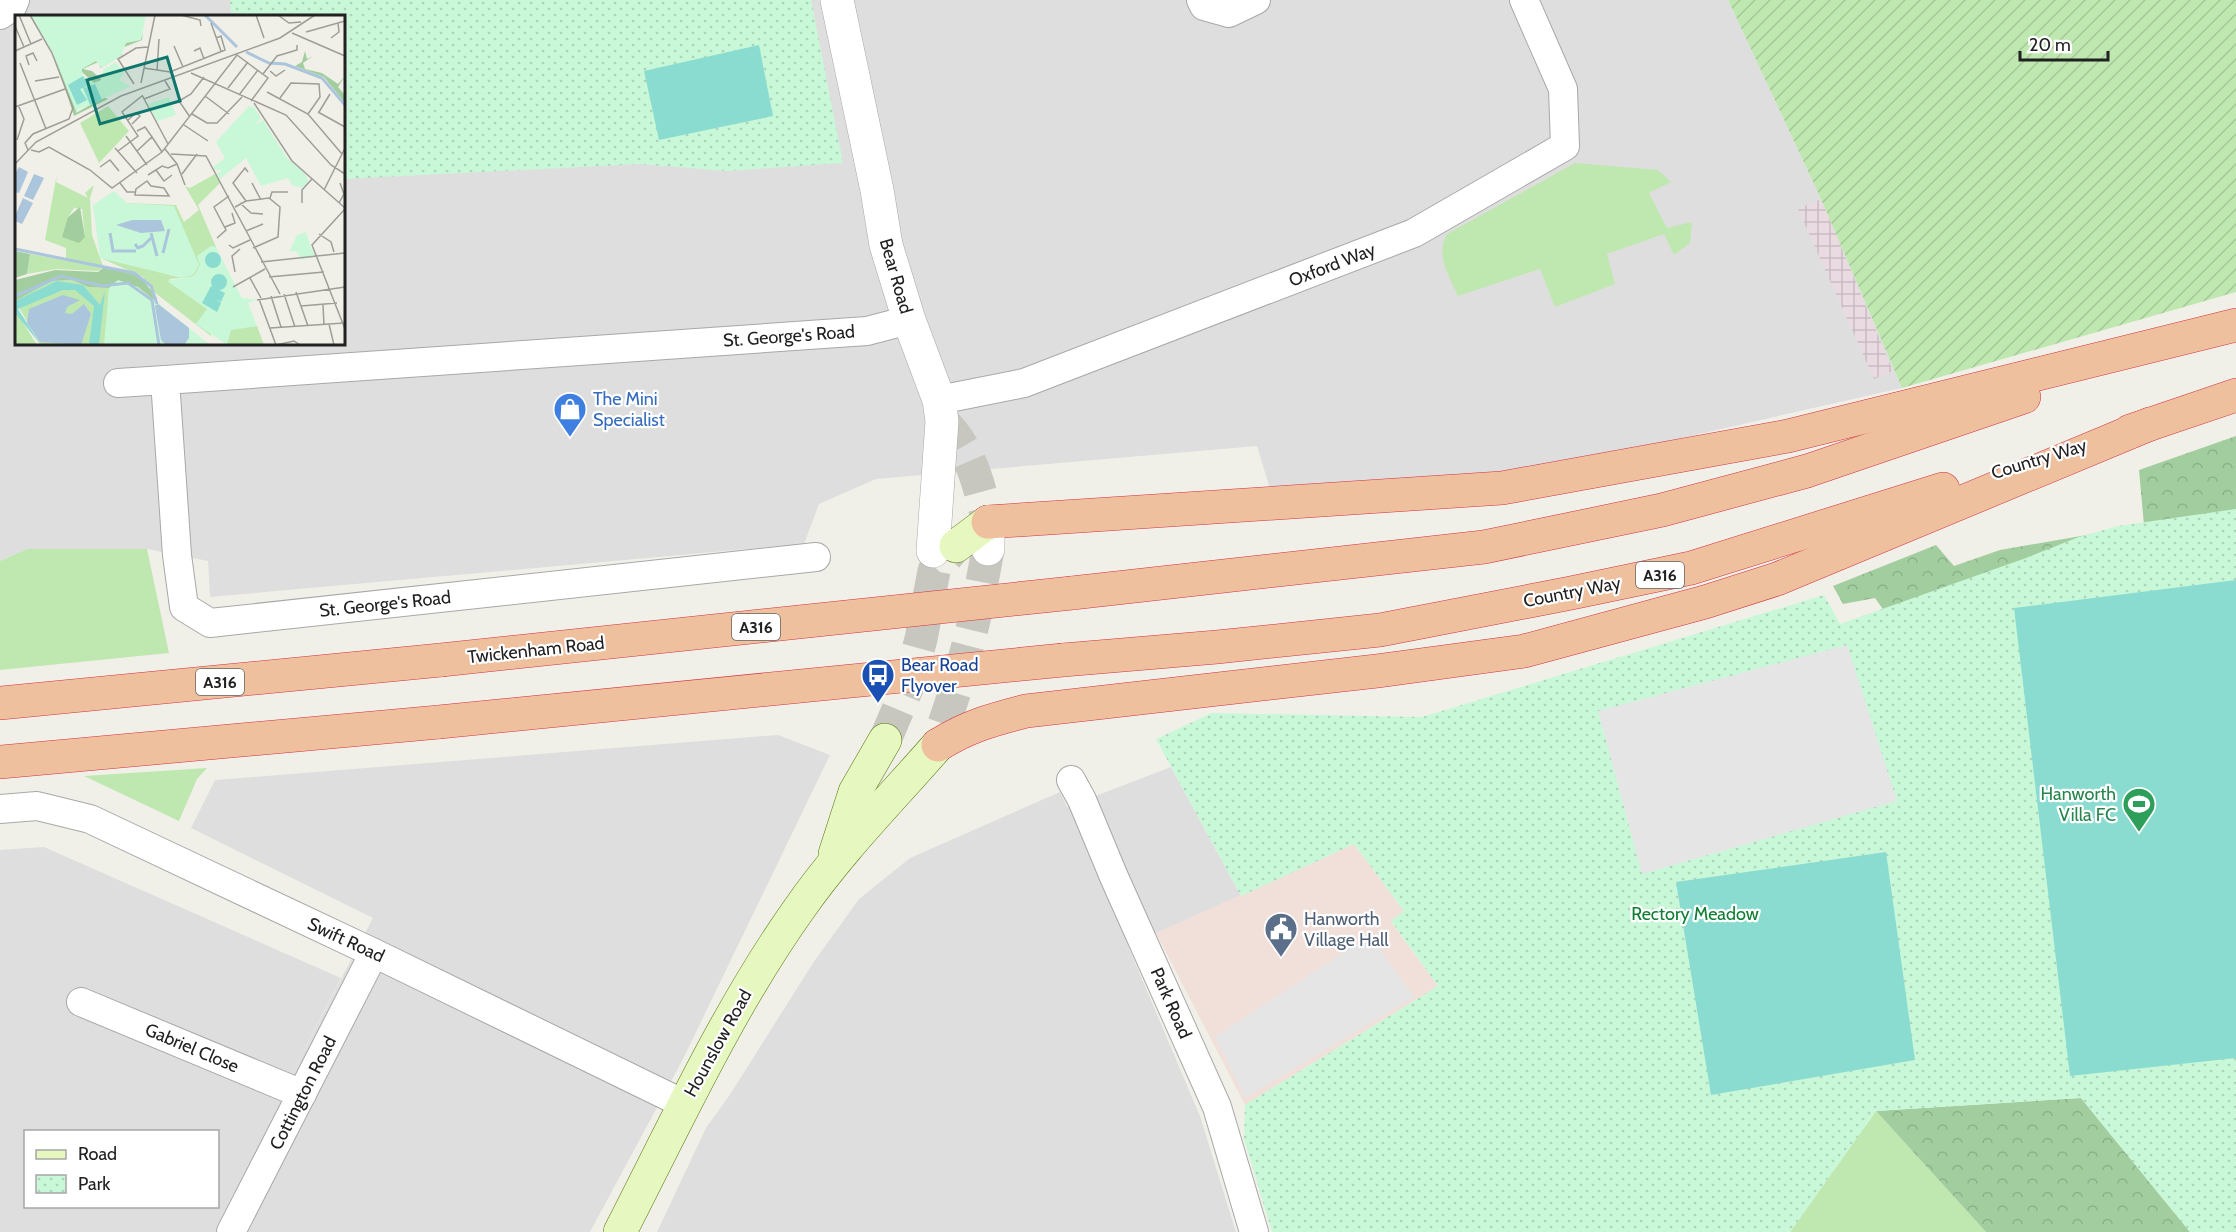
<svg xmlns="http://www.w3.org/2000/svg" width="2236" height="1232" font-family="Cabin,sans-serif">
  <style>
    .residential { fill: #dfdede; fill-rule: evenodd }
    .commercial { fill: #f0e0d9 }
    .industrial { fill: url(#industrial-grid) }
    .grass { fill: #bfe8b1 }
    .forest { fill: url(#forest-crowns) }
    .park { fill: url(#park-dots) }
    .garden { fill: url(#garden-furrows) }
    .pitch { fill: #8bdcd0 }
    .parking { fill: #e5e5e5 }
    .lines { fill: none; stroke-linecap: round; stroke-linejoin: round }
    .tertiary-tunnel { stroke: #c7c7c0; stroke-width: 33; stroke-dasharray: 33 16; stroke-linecap: butt }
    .secondary-tunnel { stroke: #c7c7c0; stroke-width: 33; stroke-dasharray: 33 16; stroke-linecap: butt }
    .minor-casing { stroke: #a8a8a8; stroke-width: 30 }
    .tertiary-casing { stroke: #a8a8a8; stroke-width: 34 }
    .secondary-casing { stroke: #51760a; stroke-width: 34 }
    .trunk-casing { stroke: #d43041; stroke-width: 34 }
    .minor { stroke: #fff; stroke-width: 28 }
    .tertiary { stroke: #fff; stroke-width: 33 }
    .secondary { stroke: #e7f7c0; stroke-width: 33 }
    .trunk { stroke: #eec09e; stroke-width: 33 }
    .trunk-bridge-casing { stroke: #d43041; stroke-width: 34; stroke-linecap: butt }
    .trunk-bridge { stroke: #eec09e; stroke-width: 33 }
    .labels { text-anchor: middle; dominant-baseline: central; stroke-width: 4.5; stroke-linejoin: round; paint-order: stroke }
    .shield { fill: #fff; stroke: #646464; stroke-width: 1.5 }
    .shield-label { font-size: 16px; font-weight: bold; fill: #212121 }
    .street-label { font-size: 18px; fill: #212121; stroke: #fff }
    .shop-label { font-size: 18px; fill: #366cbe; stroke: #fff; text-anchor: start }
    .transit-label { font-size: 18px; fill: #164399; stroke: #fff; text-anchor: start }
    .leisure-label { font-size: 18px; fill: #27864d; stroke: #fff; text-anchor: end }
    .park-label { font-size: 18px; fill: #117d34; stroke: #fff }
    .service-label { font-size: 18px; fill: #4e5e75; stroke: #fff; text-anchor: start }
    .inset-river { fill: none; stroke: #abc5dc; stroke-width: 3 }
    .inset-road { fill: none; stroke: #9e9d98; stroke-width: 1.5 }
    .view { fill: #0f766e; fill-opacity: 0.15; stroke: #0f766e; stroke-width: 3 }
    .inset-edge { fill: none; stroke: #212121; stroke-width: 3 }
  </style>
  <defs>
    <pattern id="industrial-grid" width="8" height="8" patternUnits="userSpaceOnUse" patternTransform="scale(1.5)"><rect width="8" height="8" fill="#eadbe3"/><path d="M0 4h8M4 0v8" fill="none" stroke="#c8bcc2"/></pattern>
    <pattern id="forest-crowns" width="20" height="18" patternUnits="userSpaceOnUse" patternTransform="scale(1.5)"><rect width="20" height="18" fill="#a2ce9f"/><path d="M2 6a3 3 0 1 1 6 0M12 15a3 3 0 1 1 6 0" fill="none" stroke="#8bb189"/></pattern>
    <pattern id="park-dots" width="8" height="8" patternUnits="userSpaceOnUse" patternTransform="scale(1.5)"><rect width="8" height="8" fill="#c9f8d8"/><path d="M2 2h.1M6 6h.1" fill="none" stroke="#acd4b9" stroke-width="1.8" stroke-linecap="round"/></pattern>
    <pattern id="garden-furrows" width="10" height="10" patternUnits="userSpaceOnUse" patternTransform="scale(1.5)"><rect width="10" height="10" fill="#bfe8b1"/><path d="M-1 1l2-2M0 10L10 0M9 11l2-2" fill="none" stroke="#a4c798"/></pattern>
  </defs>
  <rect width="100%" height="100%" fill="#f1f0e8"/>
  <g class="residential">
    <path d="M 0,0 L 1728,0 L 1821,199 L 1902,388 L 1611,454 L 1457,480 L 1270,489 L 1257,446 L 876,479 L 819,504 L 804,544 L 210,597 L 208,561 L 147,549 L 27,549 L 0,561 ZM 16,16 L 344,16 L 344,344 L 16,344 Z"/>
    <path d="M 778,735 L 830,755 L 683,1059 L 590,1232 L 0,1232 L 0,850 L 44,847 L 341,978 L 269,1117 L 373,918 L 191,828 L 215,780 ZM 26,1132 L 218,1132 L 218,1206 L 26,1206 Z"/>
    <path d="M 1171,767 L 1241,896 L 1128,946 L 1200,1116 L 1236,1232 L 657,1232 L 706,1128 L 731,1093 L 813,963 L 859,899 L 910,858 L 1060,792 L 1067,807 Z"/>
  </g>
  <path class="commercial" d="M 1354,844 L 1404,911 L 1391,922 L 1438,986 L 1245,1105 L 1156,933 Z"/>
  <path class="industrial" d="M 1821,199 L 1893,371 L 1874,379 L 1798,209 Z"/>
  <g class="grass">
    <path d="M 1575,163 L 1658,170 L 1671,182 L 1649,193 L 1667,228 L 1692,222 L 1690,243 L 1674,255 L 1664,234 L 1607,254 L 1615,284 L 1555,307 L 1540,269 L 1458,296 C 1449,276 1435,255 1447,234 Z"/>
    <path d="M 27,549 L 147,549 L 169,653 L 0,670 L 0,561 Z"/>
    <path d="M 207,768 L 197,779 L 179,821 L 84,776 Z"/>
    <path d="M 1876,1111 L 1986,1232 L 1790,1232 Z"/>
  </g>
  <g class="forest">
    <path d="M 2236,436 L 2236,581 L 1890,619 L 1875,598 L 1843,604 L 1833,586 L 1936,545 L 1954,566 L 2000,550 L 2144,525 L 2139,470 Z"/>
    <path d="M 2081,1098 L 2190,1232 L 1986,1232 L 1876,1111 Z"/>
  </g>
  <g class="park">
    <path d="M 230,0 L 811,0 L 843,163 L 727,171 L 639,164 L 344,179 L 344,16 L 231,16 Z"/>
    <path d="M 2236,509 L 2236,1232 L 2190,1232 L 2081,1098 L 1876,1111 L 1790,1232 L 1272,1232 L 1244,1139 L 1245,1105 L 1438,986 L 1391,921 L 1404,911 L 1354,844 L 1241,896 L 1156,739 L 1212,713 L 1422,717 L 1824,595 L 1840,624 L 2026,558 L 2079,537 L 2118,526 Z"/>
  </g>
  <path class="garden" d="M 1728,0 L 2236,0 L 2236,292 L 1902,388 L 1821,199 Z"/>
  <g class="pitch">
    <path d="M 759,45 L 773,116 L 659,140 L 644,71 Z"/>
    <path d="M 2236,580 L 2236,1058 L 2070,1076 L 2014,608 Z"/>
    <path d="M 1886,852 L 1915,1060 L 1711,1095 L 1676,882 Z"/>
  </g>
  <g class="parking">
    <path d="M 1847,645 L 1897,801 L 1642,874 L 1598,711 Z"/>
    <path d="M 1370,935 L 1414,997 L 1245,1098 L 1215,1037 Z"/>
  </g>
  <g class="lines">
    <g class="tertiary-tunnel">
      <path d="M 942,421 C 971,447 979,486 988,522"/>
      <path d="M 944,724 C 964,667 978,609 988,549"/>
    </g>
    <path class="secondary-tunnel" d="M 885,740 L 908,686 L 921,639 L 934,571 L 956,546"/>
    <g class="minor-casing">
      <g id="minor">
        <path d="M 1201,0 L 1204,6 L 1229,13 L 1256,0"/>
        <path d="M 0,15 L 12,7 L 15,0"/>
        <path d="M 118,383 L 165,380"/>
        <path d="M 939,400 L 1024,383 L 1414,233 L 1565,146 L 1563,89 L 1524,0"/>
        <path d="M 816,557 L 210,623 L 184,607 L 177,555 L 165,380 L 867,331 L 909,320"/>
        <path d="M 1071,780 L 1082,800 L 1114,877 L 1217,1107 L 1254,1232"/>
        <path d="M 0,809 L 37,806 L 90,819 L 374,953 L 684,1104"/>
        <path d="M 81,1002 L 302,1094"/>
        <path d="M 231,1232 L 374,953"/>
      </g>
    </g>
    <g class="tertiary-casing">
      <g id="tertiary">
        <path d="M 837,0 L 877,190 L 886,245 L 909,320 L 939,400 L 942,421 L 933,551"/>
        <path d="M 988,549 L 988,522"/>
      </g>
    </g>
    <g class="secondary-casing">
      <g id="secondary">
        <path d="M 956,546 L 988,522"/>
        <path d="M 835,854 L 855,792 L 885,740"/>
        <path d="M 620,1232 C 676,1123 728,1009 799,909 C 840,850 891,799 938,745"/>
      </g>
    </g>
    <g class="trunk-casing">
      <g id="trunk">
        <path d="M 2130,431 L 2236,395"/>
        <path d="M 988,522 L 1502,488 L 1788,436 L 2236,325"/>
        <path d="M 1072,593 L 1484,547 L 1662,510 L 1807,471 L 2024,397"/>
        <path d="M 1063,660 L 1217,647 L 1380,630 L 1571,593 L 1691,568 L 1943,489"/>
        <path d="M 0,703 L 441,660"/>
        <path d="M 938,745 C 969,726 991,720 1026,711 L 1377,671 L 1524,651 L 1705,602 L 1777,579 L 2150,424"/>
        <path d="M 0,762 L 439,722"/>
      </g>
    </g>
    <use href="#minor" class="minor"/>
    <use href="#tertiary" class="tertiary"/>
    <use href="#secondary" class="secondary"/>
    <use href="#trunk" class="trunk"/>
    <g class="trunk-bridge-casing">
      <g id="trunk-bridge">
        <path d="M 441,660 L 1072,593"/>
        <path d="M 439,722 L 1063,660"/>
      </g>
    </g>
    <use href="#trunk-bridge" class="trunk-bridge"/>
  </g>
  <defs>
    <g id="shop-pin" transform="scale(1.725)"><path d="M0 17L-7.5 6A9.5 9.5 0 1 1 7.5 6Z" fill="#3f7fe0" stroke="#fff"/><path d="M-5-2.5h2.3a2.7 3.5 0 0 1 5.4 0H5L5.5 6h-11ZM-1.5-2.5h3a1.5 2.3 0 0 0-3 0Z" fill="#fff"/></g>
    <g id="bus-pin" transform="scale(1.725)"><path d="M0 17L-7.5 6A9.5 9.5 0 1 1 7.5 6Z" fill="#1a4fb4" stroke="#fff"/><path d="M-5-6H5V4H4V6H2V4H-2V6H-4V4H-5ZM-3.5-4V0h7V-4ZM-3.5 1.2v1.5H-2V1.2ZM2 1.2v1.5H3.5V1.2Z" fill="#fff"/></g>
    <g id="stadium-pin" transform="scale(1.725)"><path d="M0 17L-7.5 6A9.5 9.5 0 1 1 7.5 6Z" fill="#2e9e5b" stroke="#fff"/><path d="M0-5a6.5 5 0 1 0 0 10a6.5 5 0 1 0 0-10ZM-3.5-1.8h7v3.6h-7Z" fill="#fff"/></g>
    <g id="civic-pin" transform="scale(1.725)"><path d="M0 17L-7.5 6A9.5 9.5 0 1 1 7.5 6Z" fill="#5c6f8a" stroke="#fff"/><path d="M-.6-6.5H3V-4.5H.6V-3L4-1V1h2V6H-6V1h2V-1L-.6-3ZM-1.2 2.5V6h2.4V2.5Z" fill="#fff"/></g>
  </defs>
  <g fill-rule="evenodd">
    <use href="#shop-pin" x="570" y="409"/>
    <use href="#bus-pin" x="878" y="675"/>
    <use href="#stadium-pin" x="2139" y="804"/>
    <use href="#civic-pin" x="1281" y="929"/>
  </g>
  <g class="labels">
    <g class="shield">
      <rect x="1636" y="562" width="48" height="26" rx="4.5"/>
      <rect x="732" y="614" width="48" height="26" rx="4.5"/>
      <rect x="196" y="669" width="48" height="26" rx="4.5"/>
    </g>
    <g class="shield-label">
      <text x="1660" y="575">A316</text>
      <text x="756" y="627">A316</text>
      <text x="220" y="682">A316</text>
    </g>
    <g class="street-label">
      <text transform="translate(1332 265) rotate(-21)">Oxford Way</text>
      <text transform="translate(896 276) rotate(74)">Bear Road</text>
      <text transform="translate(789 336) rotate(-4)">St. George's Road</text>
      <text transform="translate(2039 459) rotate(-17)">Country Way</text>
      <text transform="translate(1572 592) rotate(-11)">Country Way</text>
      <text transform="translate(385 604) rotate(-6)">St. George's Road</text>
      <text transform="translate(536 650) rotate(-6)">Twickenham Road</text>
      <text transform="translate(346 940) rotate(25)">Swift Road</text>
      <text transform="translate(1171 1003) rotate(66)">Park Road</text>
      <text transform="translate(718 1043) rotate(-61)">Hounslow Road</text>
      <text transform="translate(192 1048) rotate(23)">Gabriel Close</text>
      <text transform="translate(303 1093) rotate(-63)">Cottington Road</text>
    </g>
    <g class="shop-label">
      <text x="593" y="399">The Mini<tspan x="593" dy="21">Specialist</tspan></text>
    </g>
    <g class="transit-label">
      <text x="901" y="665">Bear Road<tspan x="901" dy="21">Flyover</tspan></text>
    </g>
    <g class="leisure-label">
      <text x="2116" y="794">Hanworth<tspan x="2116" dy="21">Villa FC</tspan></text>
    </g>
    <g class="park-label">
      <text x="1695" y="914">Rectory Meadow</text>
    </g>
    <g class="service-label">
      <text x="1304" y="919">Hanworth<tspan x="1304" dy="21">Village Hall</tspan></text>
    </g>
  </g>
  <g transform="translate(15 15)">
    <rect width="330" height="330" fill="#f1f0e8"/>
    <path d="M 42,158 L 41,167 L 73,183 L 70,178 L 79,170 L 75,183 L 77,220 L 88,251 L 51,243 L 51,233 L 30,225 ZM 59,193 L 67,194 L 70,222 L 53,202 ZM 200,159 L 205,168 L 183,190 L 201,232 L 178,262 L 154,264 L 195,296 L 196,321 L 139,277 L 128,262 L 88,244 L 110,189 L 101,179 L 112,188 L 161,190 L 169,207 L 184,195 L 170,171 L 175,173 ZM 15,239 L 88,252 L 83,256 L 41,254 L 12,259 ZM 57,265 L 73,272 L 94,273 L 140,330 L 26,330 L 0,286 L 37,266 ZM 0,298 L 5,303 L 22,330 L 0,330 Z" fill="#bfe8b1" fill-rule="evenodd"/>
    <path d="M 128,16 L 127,25 L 107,33 L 107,40 L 86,53 L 83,47 L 68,54 L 77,56 L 87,65 L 79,68 L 67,57 L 61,98 L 89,82 L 93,84 L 59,101 L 39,40 L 92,35 L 127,21 ZM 290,36 L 292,44 L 298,41 L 288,48 L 290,54 L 307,58 L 323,69 L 330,61 L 323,72 L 330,80 L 330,88 L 309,62 L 272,48 L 280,51 L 287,47 ZM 65,192 L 70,222 L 64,228 L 47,222 L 53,202 ZM 0,236 L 15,239 L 12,259 L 0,263 ZM 89,252 L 125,261 L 142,283 L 140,291 L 94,279 L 94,273 L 73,272 L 57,265 L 37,266 L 0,286 L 0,265 L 40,255 L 83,257 Z" fill="#a2ce9f"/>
    <path d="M 16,0 L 131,0 L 126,25 L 111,28 L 106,41 L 87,53 L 81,46 L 67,54 L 67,60 L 79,68 L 87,65 L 88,55 L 101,47 L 109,59 L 104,65 L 116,71 L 61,96 L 38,38 ZM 154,82 L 161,100 L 142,106 L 133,89 ZM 234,91 L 239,92 L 246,103 L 239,110 L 248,105 L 272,143 L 292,161 L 293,168 L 287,173 L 277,170 L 273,163 L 246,171 L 231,143 L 205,164 L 202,159 L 207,155 L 200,155 L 198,152 L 210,143 L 201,127 ZM 99,176 L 112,188 L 159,191 L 184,250 L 178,260 L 167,263 L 85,243 L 78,190 ZM 291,217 L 296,233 L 301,242 L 286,244 L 281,236 L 274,237 L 282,220 ZM 196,231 L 201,232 L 227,283 L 242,285 L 233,288 L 242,311 L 225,315 L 212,330 L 181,309 L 192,294 L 152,266 L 179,261 L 185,250 L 182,241 ZM 103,265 L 123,272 L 195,330 L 89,330 L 94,273 Z" fill="#c9f8d8"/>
    <path d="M 93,91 L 114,116 L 84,148 L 65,108 ZM 242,311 L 249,330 L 212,330 L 216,315 Z" fill="#bfe8b1"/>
    <path d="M 68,61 L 73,70 L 69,73 L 80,69 L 87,85 L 75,90 L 68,73 L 65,74 L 72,85 L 62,90 L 53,70 ZM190 245a8 8 0 1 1 16 0a8 8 0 1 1-16 0ZM196 267a8 8 0 1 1 16 0a8 8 0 1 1-16 0ZM 42,266 L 68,270 L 85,290 L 90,276 L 84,330 L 74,330 L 79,291 L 60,275 L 48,275 L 3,294 L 26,330 L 0,298 L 0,286 ZM 196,271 L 210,278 L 206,287 L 201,284 L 206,288 L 202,297 L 187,288 Z" fill="#8bdcd0"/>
    <path d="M 4,152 L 13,157 L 4,178 L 0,177 L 0,159 ZM 19,159 L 29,163 L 18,185 L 9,181 ZM 8,183 L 18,188 L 7,209 L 0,206 L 0,201 ZM 117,205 L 146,205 L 150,216 L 126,218 L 101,210 ZM 48,280 L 65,285 L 52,292 L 50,298 L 57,299 L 69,289 L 76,299 L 66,330 L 25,327 L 12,308 L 14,294 ZM 143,289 L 174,313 L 174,323 L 169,330 L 151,330 L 146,325 L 140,291 Z" fill="#abc5dc"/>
    <path class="inset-river" d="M 190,0 L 222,32M 231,37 L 254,48 L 270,49 L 307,63 L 330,90M 95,218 L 98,236 L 121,236M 136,218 L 142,241M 120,229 L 123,233 L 128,231 L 136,223M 0,234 L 119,258 L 136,271 L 142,289M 148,238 L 154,214M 0,281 L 46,261 L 87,271 L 113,268 L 137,285 L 144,330"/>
    <path class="inset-road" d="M 4,0 L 16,29M 166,0 L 185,5 L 186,11M 241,0 L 249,23M 263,0 L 274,8 L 286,7M 196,8 L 206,36M 0,11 L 9,32M 291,17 L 330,6M 277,18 L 330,41M 316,23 L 324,17 L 323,8M 159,31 L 168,52M 0,36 L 27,24M 179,36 L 185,33 L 189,44M 5,48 L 31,114M 14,50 L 11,41 L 18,38 L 22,46M 129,53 L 155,57 L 210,35 L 206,21 L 201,23M 142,56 L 144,24M 255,56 L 261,61 L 270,55M 176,58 L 271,100 L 316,150 L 330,159M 248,59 L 262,41 L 282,35 L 282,30M 20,66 L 44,62M 126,68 L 140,0M 119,69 L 103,44 L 121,33 L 133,32M 213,73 L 233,47M 252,77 L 293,99 L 327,139M 127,80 L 153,129M 224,80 L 243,55M 190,81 L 214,99M 265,83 L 276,68 L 304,69 L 305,82 L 293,99M 129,84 L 155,74 L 150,66M 239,88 L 277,146 L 330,193M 0,92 L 50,74M 303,97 L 330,112M 304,97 L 315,79M 177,99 L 192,108 L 202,108 L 227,82M 175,102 L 164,86 L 176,79 L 189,62M 113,105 L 121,98 L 125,101 L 117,109M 169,110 L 193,126M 122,116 L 130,112 L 137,122M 111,121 L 132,150M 2,125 L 9,104 L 4,92M 100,133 L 122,158M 150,134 L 162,149 L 170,170M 13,135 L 10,128 L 18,119 L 54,104 L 58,93 L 37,38 L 15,0M 16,135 L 24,137 L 34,132 L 75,155 L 97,173 L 147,137 L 222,40 L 253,63 L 236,86M 103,136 L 123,121 L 107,97 L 127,81M 122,136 L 137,122 L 147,137M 156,139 L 191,141 L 265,279M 0,149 L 21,127 L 106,81 L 265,23 L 300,0M 85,152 L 95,145 L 104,156M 141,155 L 149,166 L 157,160M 167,159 L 182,139M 133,160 L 147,151 L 153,153 L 162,149M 132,166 L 136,171 L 149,173 L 154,181 L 120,180 L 121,174 ZM 105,168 L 112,177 L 120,177M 237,168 L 246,185M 309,175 L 330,133M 255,183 L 257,177 L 273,177M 231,186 L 218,168 L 230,153 L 233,157M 225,188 L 236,198 L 248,199M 287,188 L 287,175 L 297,164M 324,188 L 329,179 L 325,168M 220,192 L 231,186 L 254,183 L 265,192 L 263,222 L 238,233M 330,194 L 297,230 L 330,314M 210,212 L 220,208 L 217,198M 231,216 L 248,209M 304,219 L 316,227 L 319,237M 202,223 L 211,215 L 199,192 L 214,181M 214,230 L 218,233 L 235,225M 246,247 L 330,238M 220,257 L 217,241 L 225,234M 254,262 L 309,257M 235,263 L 246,283M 218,272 L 250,254M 281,277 L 293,311M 269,279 L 280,312M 256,281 L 266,312M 244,284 L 261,330M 242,285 L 330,272M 308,290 L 309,310M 286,291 L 322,288M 314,309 L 319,330M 255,313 L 329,308M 261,330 L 279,326 L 285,330"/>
    <path class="view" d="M 152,42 L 165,86 L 85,109 L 72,65 Z"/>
    <rect width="330" height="330" class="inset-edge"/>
  </g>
  <rect x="24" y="1130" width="195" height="78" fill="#ffffff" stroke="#a6a6a6" stroke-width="1.5"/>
  <rect x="36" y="1150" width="30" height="9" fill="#e7f7c0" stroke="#a6a6a6" stroke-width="1.5"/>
  <text x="78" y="1160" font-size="18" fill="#212121">Road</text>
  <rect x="36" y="1175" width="30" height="18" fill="url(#park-dots)" stroke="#a6a6a6" stroke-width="1.5"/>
  <text x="78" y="1190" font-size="18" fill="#212121">Park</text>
  <path d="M2020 51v9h88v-9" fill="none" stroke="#212121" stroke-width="3"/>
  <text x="2029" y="51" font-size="18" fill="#212121" stroke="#ffffff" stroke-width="4.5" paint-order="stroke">20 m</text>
</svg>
